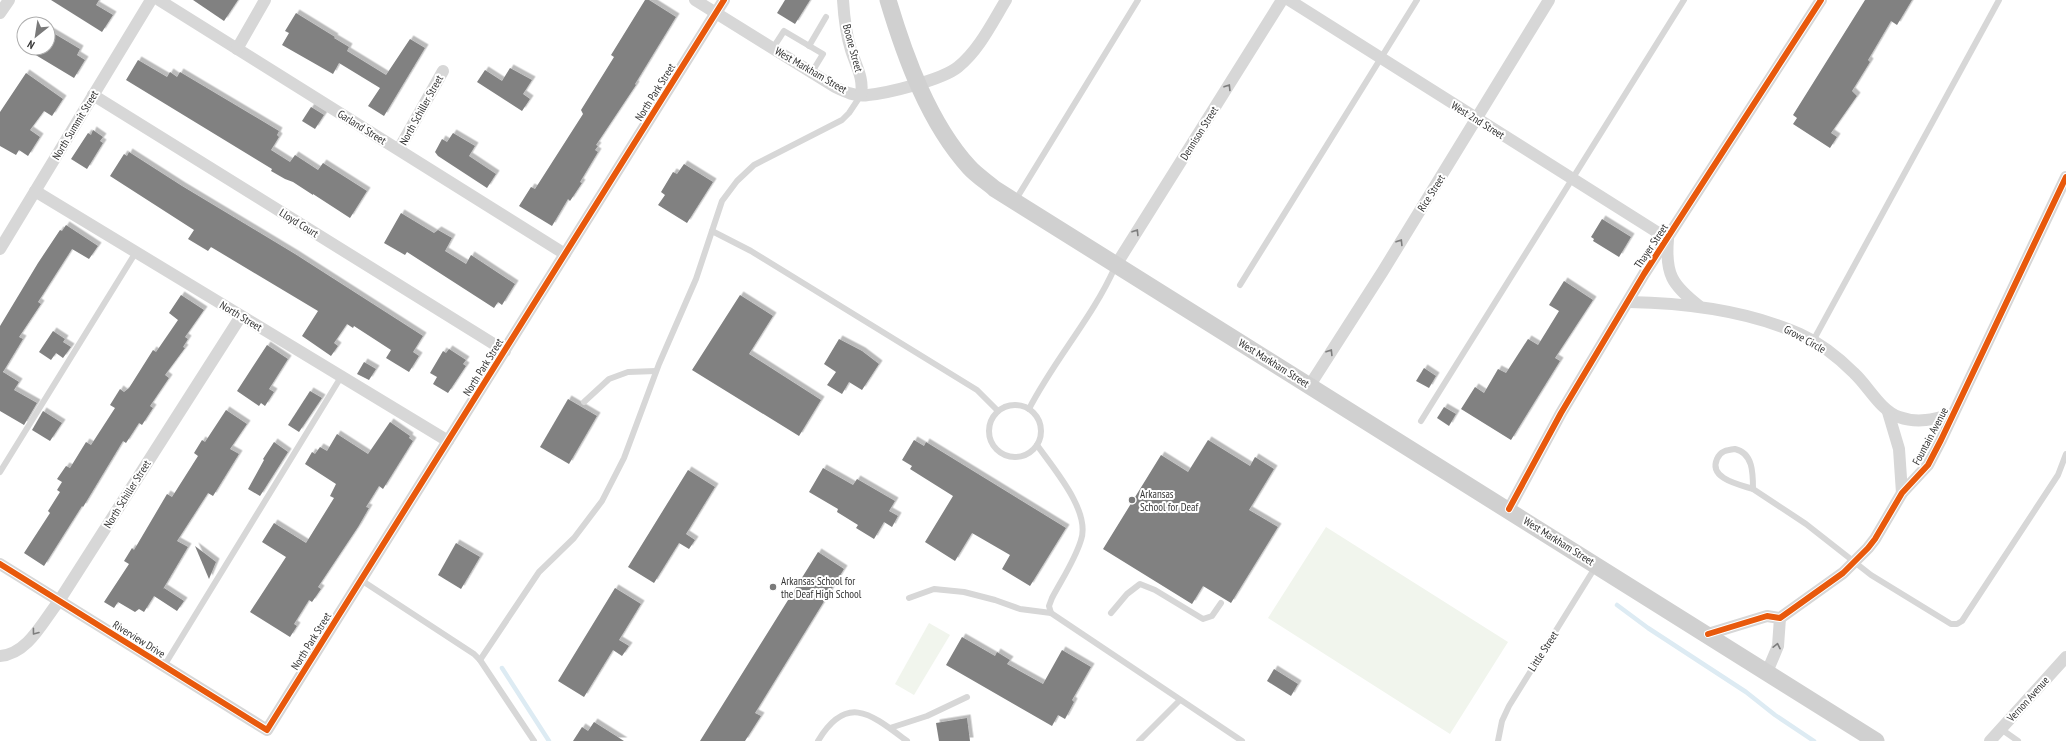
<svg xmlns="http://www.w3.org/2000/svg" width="2066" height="741" font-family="'PT Sans Narrow',sans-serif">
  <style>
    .green { fill: #f1f5ed }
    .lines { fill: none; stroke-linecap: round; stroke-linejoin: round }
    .stream { stroke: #ddebf3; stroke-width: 4.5 }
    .building { fill: #818181; filter: url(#shadow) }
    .lane { stroke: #d7d7d7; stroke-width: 6 }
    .street { stroke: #d7d7d7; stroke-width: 12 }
    .secondary { stroke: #d0d0d0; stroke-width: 17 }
    .cycleway-casing { stroke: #fff; stroke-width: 8 }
    .cycleway { stroke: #e8590c; stroke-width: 6 }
    .oneway { stroke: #7d7d7d }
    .poi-dot { fill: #7a7a7a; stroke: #fff; stroke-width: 1.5 }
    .labels { text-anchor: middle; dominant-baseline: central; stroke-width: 4; stroke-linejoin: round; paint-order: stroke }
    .street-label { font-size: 11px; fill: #333; stroke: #fff }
    .poi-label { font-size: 11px; fill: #333; stroke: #fff; text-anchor: start }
  </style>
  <defs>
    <filter id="shadow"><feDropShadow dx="3.5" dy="-3.5" stdDeviation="0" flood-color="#0004"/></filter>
  </defs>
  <rect width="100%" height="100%" fill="#fff"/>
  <g class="green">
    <path d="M 1326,527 L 1508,642 L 1450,734 L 1268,618 Z"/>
    <path d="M 929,623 L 950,635 L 914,695 L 895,684 Z"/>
  </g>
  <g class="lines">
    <g class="stream">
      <path d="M 1617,605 L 1648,628 L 1746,692 L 1775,715 L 1814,741"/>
      <path d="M 502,668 L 549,741"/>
    </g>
  </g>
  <g class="building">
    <path d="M 51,0 L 99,0 L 96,5 L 113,15 L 102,32 Z"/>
    <path d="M 193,0 L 238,0 L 224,21 Z"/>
    <path d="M 645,0 L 649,0 L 676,17 L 635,84 L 636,85 L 596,145 L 598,146 L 595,150 L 598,152 L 580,182 L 582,183 L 570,201 L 568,199 L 552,226 L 519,206 L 531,187 L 535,189 L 583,114 L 581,110 L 614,57 L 611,55 Z"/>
    <path d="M 785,0 L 810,0 L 795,24 L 777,13 Z"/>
    <path d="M 1865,0 L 1912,0 L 1897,25 L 1891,21 L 1868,60 L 1870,62 L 1852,91 L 1857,96 L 1831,133 L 1837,137 L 1830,148 L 1793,124 L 1797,118 L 1793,115 Z"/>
    <path d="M 296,13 L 335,37 L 334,38 L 349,47 L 347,51 L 386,75 L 410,39 L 425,48 L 384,116 L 368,106 L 380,88 L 339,63 L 333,74 L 282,45 L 289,33 L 285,31 Z"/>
    <path d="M 48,30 L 80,49 L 77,55 L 85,60 L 74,78 L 24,48 L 48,48 Z"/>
    <path d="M 138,60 L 167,77 L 170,72 L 177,77 L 180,72 L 279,131 L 277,135 L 279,137 L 271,150 L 290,162 L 295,155 L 318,170 L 323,163 L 367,191 L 350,218 L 313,194 L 313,195 L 293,182 L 285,179 L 271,171 L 272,169 L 126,80 Z"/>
    <path d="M 510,68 L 532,80 L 523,94 L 530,99 L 522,111 L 477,82 L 485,70 L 502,81 Z"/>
    <path d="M 26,73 L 63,99 L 52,116 L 44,111 L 30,130 L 40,137 L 28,156 L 19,150 L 16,155 L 0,146 L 0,112 Z"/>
    <path d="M 311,107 L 324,115 L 315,129 L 302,121 Z"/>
    <path d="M 93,130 L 103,137 L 100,141 L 103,143 L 87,169 L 71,159 L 88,133 L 91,135 Z"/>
    <path d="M 453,133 L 475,146 L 469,156 L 496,174 L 487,188 L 438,156 L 435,152 L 442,139 L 447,142 Z"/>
    <path d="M 129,152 L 182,186 L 295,254 L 423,336 L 413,352 L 419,356 L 409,372 L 386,358 L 391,350 L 354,326 L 353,328 L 347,324 L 334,343 L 338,346 L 331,356 L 302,336 L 318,311 L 211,247 L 208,251 L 188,239 L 194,230 L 110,176 L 124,154 L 127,156 Z"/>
    <path d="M 684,164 L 713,182 L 687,223 L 658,205 L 665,195 L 661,192 L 673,172 L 677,174 Z"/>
    <path d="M 401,213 L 434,233 L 438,230 L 452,238 L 445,251 L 466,264 L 471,255 L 515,284 L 502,305 L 498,302 L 494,308 L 407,252 L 405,255 L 384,243 Z"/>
    <path d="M 1602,219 L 1631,237 L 1619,257 L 1593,241 L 1594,239 L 1591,237 Z"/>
    <path d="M 66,225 L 98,246 L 89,259 L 72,249 L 38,302 L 41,304 L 19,337 L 23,339 L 3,372 L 19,382 L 14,390 L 37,403 L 24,425 L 0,411 L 0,326 L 38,263 L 60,230 L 62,231 Z"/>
    <path d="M 1564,281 L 1593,300 L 1555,358 L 1560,361 L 1511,440 L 1461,409 L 1475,387 L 1484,393 L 1498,369 L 1506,373 L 1528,339 L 1538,345 L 1559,311 L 1549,305 Z"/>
    <path d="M 181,295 L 204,310 L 185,337 L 188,339 L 183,347 L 185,348 L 165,375 L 169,378 L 150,406 L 153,408 L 142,425 L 139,423 L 126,443 L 123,441 L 83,507 L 82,506 L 44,566 L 24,553 L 50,513 L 48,511 L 60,492 L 57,490 L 62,482 L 57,479 L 66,466 L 70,468 L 86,442 L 91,445 L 115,408 L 110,405 L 120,389 L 124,392 L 129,388 L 153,350 L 156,352 L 178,320 L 169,313 Z"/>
    <path d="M 740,295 L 773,316 L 749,354 L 821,400 L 799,436 L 692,370 Z"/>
    <path d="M 53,331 L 65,339 L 63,342 L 71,347 L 63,358 L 56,353 L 51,360 L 39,352 Z"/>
    <path d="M 839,339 L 862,351 L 879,364 L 862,390 L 849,382 L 842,394 L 827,385 L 836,372 L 824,364 Z"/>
    <path d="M 267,345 L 288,359 L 269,389 L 274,392 L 265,406 L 261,403 L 259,406 L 237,391 Z"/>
    <path d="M 449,349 L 466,360 L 463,364 L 466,366 L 448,393 L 433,384 L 437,377 L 430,373 L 443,351 L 446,353 Z"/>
    <path d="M 364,362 L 376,369 L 369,380 L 357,374 Z"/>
    <path d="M 1424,368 L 1436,376 L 1429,388 L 1416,381 Z"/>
    <path d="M 310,391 L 322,398 L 299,432 L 288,425 Z"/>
    <path d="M 568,399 L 597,416 L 569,464 L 540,447 Z"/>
    <path d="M 1444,407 L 1456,414 L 1449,426 L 1437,418 Z"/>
    <path d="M 226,410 L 247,424 L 230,449 L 239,454 L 213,496 L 208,493 L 177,541 L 188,547 L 163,589 L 164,588 L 184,601 L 177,611 L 154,596 L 144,612 L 139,609 L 135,612 L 118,602 L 114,608 L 104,602 L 129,564 L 124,561 L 132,548 L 134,550 L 167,494 L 172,497 L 198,456 L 194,453 L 202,440 L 205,442 Z"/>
    <path d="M 43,411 L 62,423 L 50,441 L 32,430 Z"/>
    <path d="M 390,422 L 410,436 L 409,438 L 413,441 L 383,489 L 379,486 L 366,507 L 369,508 L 358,527 L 318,587 L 321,589 L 312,602 L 309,600 L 294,624 L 297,626 L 290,637 L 250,612 L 286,557 L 262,542 L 274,523 L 306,543 L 334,498 L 330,496 L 336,484 L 305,464 L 312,452 L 315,454 L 320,447 L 327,451 L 337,434 L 368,454 Z"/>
    <path d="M 914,440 L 924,446 L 926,442 L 1066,528 L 1030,586 L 1002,569 L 1010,555 L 972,533 L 955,561 L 925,542 L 953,496 L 910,469 L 912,466 L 902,460 Z"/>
    <path d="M 1208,440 L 1250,466 L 1255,457 L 1274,469 L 1249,510 L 1278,527 L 1231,603 L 1203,586 L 1192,604 L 1103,549 L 1161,455 L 1188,472 Z"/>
    <path d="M 274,442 L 288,452 L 260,496 L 248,489 L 264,460 L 263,459 Z"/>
    <path d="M 823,468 L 853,485 L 857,479 L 895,501 L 889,511 L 898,516 L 892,527 L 884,522 L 874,539 L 856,528 L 858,525 L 837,512 L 838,509 L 809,492 Z"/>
    <path d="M 688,470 L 715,487 L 686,534 L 695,540 L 689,549 L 679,543 L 654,583 L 628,567 Z"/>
    <path d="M 456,543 L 480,557 L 461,589 L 438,575 Z"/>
    <path d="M 195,546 L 216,562 L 209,579 Z"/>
    <path d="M 818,552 L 844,569 L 755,713 L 761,716 L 745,741 L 700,741 Z"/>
    <path d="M 615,588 L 641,604 L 619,640 L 629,646 L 622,656 L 613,650 L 584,697 L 558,681 Z"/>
    <path d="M 962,637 L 995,656 L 997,652 L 1010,660 L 1007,664 L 1043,684 L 1062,650 L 1091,667 L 1072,700 L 1074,702 L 1065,719 L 1058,715 L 1052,726 L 946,665 Z"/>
    <path d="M 1274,669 L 1298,684 L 1291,696 L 1267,681 Z"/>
    <path d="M 967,718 L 970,741 L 939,741 L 936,723 Z"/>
    <path d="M 594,722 L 624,741 L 573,741 L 582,727 L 588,731 Z"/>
  </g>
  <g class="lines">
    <g class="lane">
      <path d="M 809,46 L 826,17"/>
      <path d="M 773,48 L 784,31 L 823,54 L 812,72"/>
      <path d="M 1015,201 L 1138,0"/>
      <path d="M 712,231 L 751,251 L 977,390 L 998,411"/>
      <path d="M 1240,285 L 1417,0"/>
      <path d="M 1813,341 L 1999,0"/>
      <path d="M 584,402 L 609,379 L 628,372 L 656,371"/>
      <circle cx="1015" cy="431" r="26"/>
      <path d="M 1029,409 C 1054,360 1093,317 1115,267"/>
      <path d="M 1421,421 L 1684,0"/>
      <path d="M 1037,445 C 1053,468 1091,511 1081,540 C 1075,560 1062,579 1052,598 L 1049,606 L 1051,613 L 1242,741"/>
      <path d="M 1735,449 C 1753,453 1753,473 1753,489 C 1741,485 1708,479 1717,459 C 1720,451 1727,450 1735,449 Z"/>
      <path d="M 0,472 L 136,252"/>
      <path d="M 1753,489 L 1806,524 L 1871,575 L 1951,624 L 1957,624 L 1962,621 L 2058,475 L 2066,454"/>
      <path d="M 361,580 L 474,654 L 480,660 L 534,741"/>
      <path d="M 909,598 L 934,589 L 964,592 L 995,600 L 1020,609 L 1051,613"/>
      <path d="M 1111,613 L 1127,594 L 1140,584 L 1155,590 L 1203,619 L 1212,616 L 1221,603"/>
      <path d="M 480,660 L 539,572 L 574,538 L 602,501 L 624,458 L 659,364 L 696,279 L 722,201 L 737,181 L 754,165 L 842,120 L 849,113 L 861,95"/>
      <path d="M 164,666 L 341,377"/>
      <path d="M 890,728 L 927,716 L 967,697"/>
      <path d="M 2001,729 L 2018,741"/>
      <path d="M 818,741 C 847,693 871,714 907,741"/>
      <path d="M 1139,741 L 1180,700"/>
      <path d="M 1498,741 L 1502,721 L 1509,706 L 1596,566"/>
    </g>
    <g class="street">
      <path d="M 159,0 L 565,254"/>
      <path d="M 695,0 L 835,87 C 845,92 856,97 868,95 C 888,93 942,80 958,67 C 979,50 992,23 1006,0"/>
      <path d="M 843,0 C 844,17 846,34 851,50 C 856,66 864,78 861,95"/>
      <path d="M 1289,0 L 1668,239 C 1665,274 1672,285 1699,306"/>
      <path d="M 0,13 L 9,0"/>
      <path d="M 237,49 L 265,0"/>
      <path d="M 93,95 L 505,351"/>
      <path d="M 399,149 L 443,71"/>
      <path d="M 35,191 L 448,441"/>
      <path d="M 0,249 L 151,0"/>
      <path d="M 1116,265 L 1282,0"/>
      <path d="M 1629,302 C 1687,303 1746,310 1800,334 C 1820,343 1839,358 1854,373 C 1869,387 1880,410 1899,417 C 1918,424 1935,419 1953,414"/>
      <path d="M 1310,385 L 1383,271 L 1549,0"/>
      <path d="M 1888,412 L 1899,449 L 1902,493"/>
      <path d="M 1509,509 L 1561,413 L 1644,274 L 1821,0"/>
      <path d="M 0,564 L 267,730 L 724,0"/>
      <path d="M 1708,634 L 1767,616 L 1780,618 L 1843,573 L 1868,548 L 1875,539 L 1902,493 L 1928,465 L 1941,440 L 2066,177"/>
      <path d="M 0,656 C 28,654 43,621 59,601 L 241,316"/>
      <path d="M 1767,672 L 1778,646 L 1780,618"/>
      <path d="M 1990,741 L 2066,657"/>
    </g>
    <path class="secondary" d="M 888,0 C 905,57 929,123 969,167 C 976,175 987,182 995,189 L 1876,741"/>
    <g class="cycleway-casing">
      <g id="cycleway">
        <path d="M 1509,509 L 1561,413 L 1644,274 L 1821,0"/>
        <path d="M 0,564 L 267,730 L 724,0"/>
        <path d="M 1708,634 L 1767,616 L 1780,618 L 1843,573 L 1868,548 L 1875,539 L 1902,493 L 1928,465 L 1941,440 L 2066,177"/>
      </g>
    </g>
    <use href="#cycleway" class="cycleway"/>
  </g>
  <defs><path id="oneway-chevron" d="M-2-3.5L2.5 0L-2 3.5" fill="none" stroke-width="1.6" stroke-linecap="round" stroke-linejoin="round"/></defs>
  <g class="oneway">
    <use href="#oneway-chevron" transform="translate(1228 87) rotate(-58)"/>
    <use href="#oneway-chevron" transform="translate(1136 232) rotate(-58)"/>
    <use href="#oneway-chevron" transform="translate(1400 242) rotate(-58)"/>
    <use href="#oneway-chevron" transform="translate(1330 352) rotate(-58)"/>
    <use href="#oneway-chevron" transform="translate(35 632) rotate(127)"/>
    <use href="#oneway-chevron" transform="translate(1777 646) rotate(-78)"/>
  </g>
  <g class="poi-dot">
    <circle cx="1132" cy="500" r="4"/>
    <circle cx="773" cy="587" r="4"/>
  </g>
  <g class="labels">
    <g class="street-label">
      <text transform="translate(853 48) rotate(75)">Boone Street</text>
      <text transform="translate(811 70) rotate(30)">West Markham Street</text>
      <text transform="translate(655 92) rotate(-58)">North Park Street</text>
      <text transform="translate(421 110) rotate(-61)">North Schiller Street</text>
      <text transform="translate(1478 120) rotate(32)">West 2nd Street</text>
      <text transform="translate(75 125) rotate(-59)">North Summit Street</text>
      <text transform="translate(362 127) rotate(32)">Garland Street</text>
      <text transform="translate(1199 133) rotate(-58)">Dennison Street</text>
      <text transform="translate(1431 193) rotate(-58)">Rice Street</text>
      <text transform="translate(299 223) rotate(32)">Lloyd Court</text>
      <text transform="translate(1651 246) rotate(-56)">Thayer Street</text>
      <text transform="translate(241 316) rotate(31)">North Street</text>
      <text transform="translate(1805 339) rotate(29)">Grove Circle</text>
      <text transform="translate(1274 363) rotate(32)">West Markham Street</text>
      <text transform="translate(483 367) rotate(-58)">North Park Street</text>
      <text transform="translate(1930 436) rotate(-62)">Fountain Avenue</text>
      <text transform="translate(127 494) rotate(-58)">North Schiller Street</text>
      <text transform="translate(1559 541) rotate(32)">West Markham Street</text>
      <text transform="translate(139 639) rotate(32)">Riverview Drive</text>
      <text transform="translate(311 641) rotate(-58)">North Park Street</text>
      <text transform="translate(1543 651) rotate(-57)">Little Street</text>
      <text transform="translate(2028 699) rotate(-48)">Vernon Avenue</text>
    </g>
    <g class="poi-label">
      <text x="1140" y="494">Arkansas<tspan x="1140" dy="13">School for Deaf</tspan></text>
      <text x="781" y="581">Arkansas School for<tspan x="781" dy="13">the Deaf High School</tspan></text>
    </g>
  </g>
  <g transform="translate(36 36) rotate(210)"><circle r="19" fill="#ffffff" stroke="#adadad"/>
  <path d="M0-3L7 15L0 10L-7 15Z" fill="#7a7a7a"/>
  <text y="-6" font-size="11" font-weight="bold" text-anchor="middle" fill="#333333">N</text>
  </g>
</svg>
